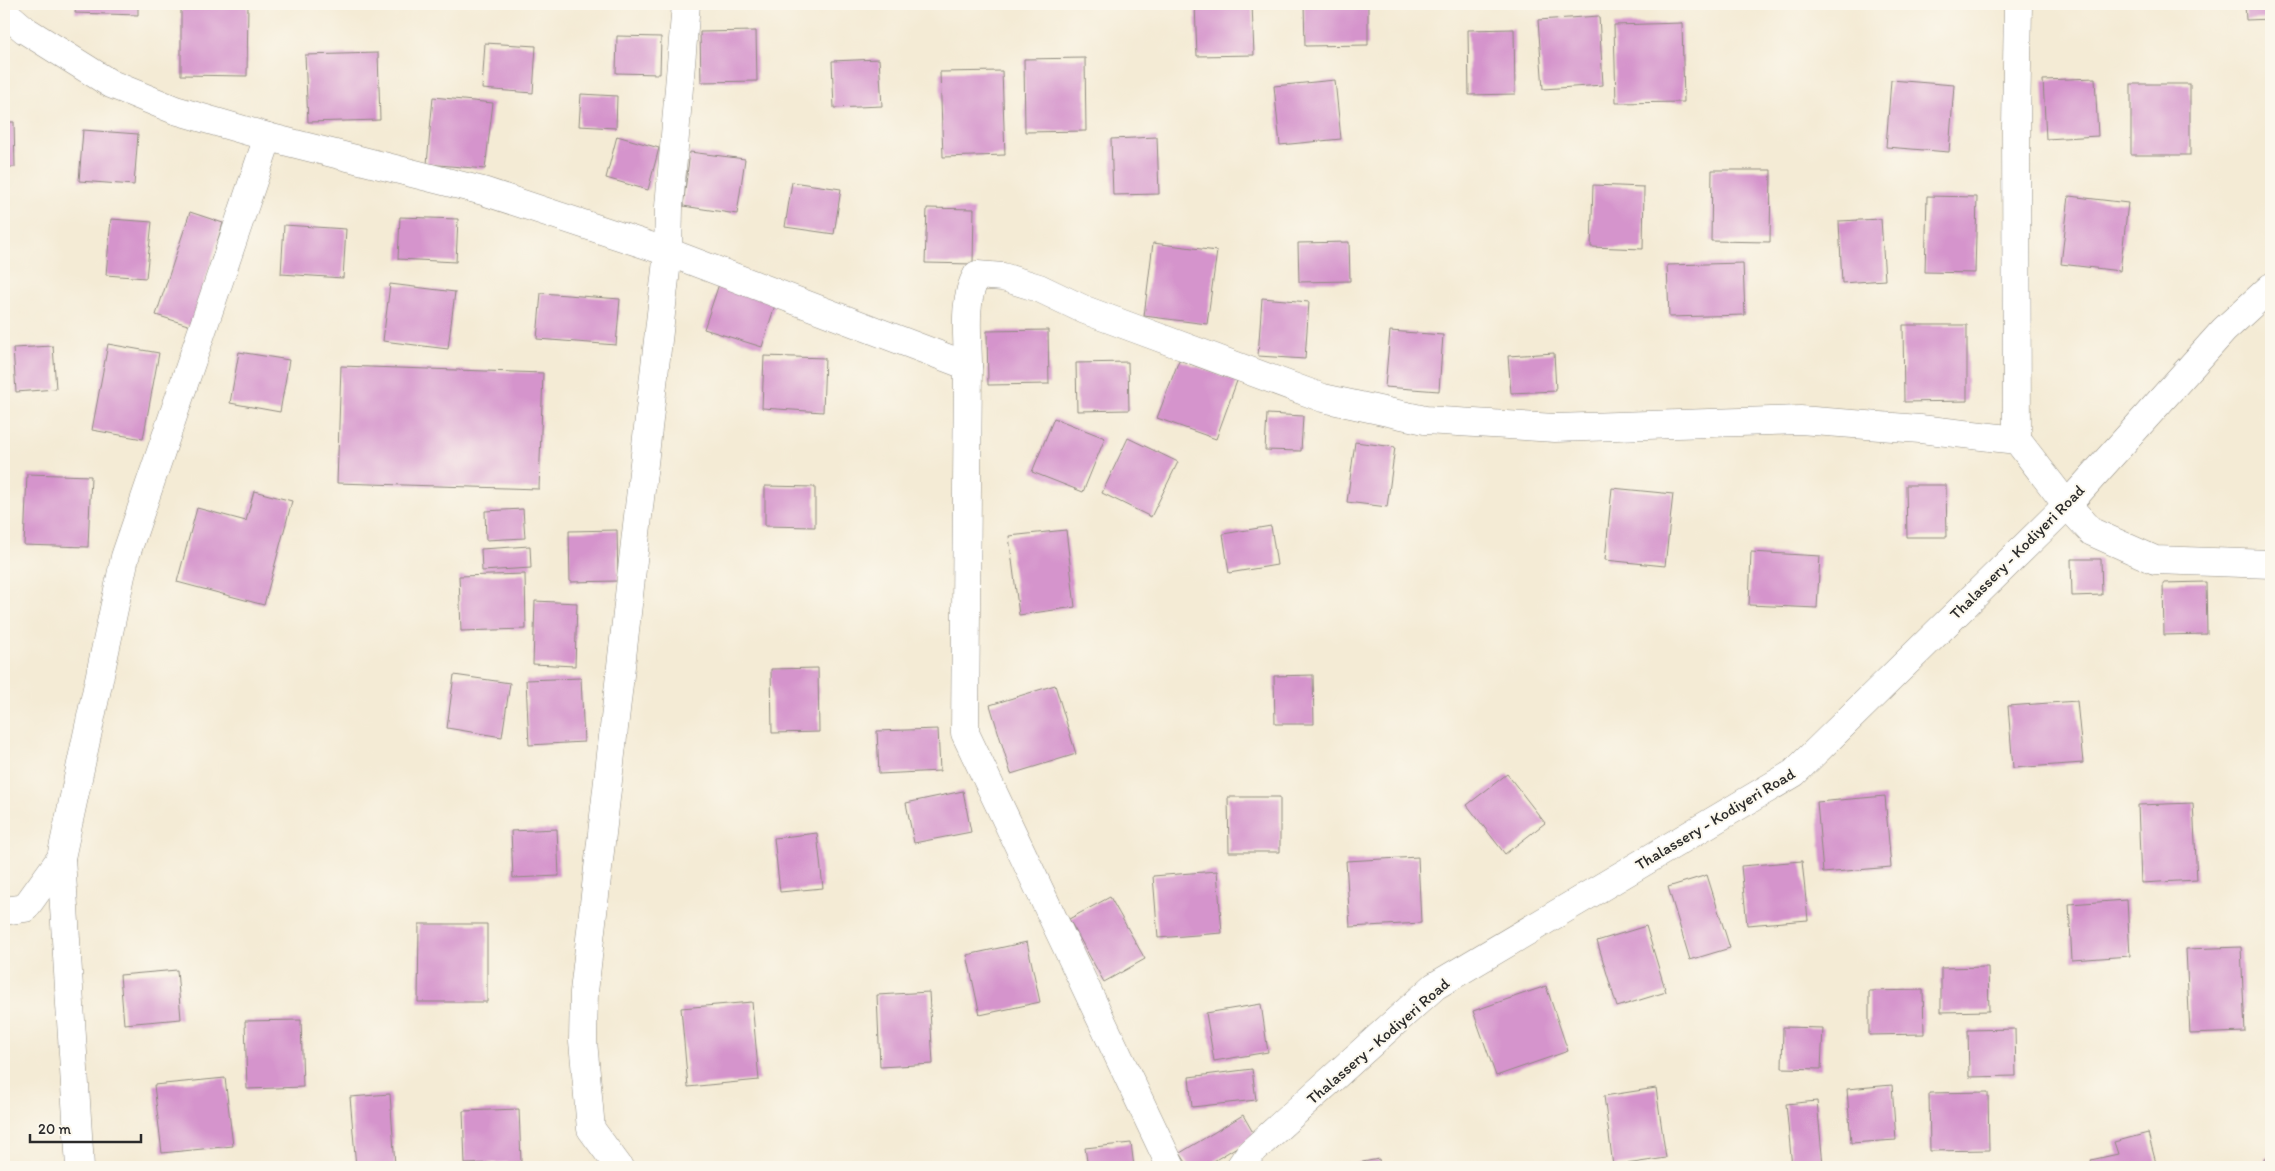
<svg xmlns="http://www.w3.org/2000/svg" width="2275" height="1171" font-family="Itim,sans-serif">
  <style>
    .building { fill: #d594cc }
    .lines { fill: none; stroke-linecap: round; stroke-linejoin: round }
    .minor-casing { stroke: #908b80; stroke-width: 29 }
    .secondary-casing { stroke: #908b80; stroke-width: 29 }
    .minor { stroke: #fff; stroke-width: 28 }
    .secondary { stroke: #fff; stroke-width: 28 }
    .labels { text-anchor: middle; dominant-baseline: central; stroke-width: 4; stroke-linejoin: round; paint-order: stroke }
    .street-label { font-size: 16px; fill: #2b2b2b; stroke: #fbf7ec }
  </style>
  <rect width="100%" height="100%" fill="#fbf7ec"/>
  <filter id="ink" filterUnits="userSpaceOnUse"><feTurbulence type="fractalNoise" baseFrequency=".02" numOctaves="2"/><feDisplacementMap in="SourceGraphic" scale="10" xChannelSelector="R" yChannelSelector="G"/><feConvolveMatrix kernelMatrix="1 2 1 2 8 2 1 2 1" color-interpolation-filters="sRGB"/></filter>
  <filter id="wash" filterUnits="userSpaceOnUse"><feTurbulence type="fractalNoise" baseFrequency=".0096" numOctaves="4" result="noise"/><feDisplacementMap in="SourceGraphic" scale="20" xChannelSelector="R" yChannelSelector="G"/><feGaussianBlur stdDeviation="1.12" result="paint"/><feColorMatrix in="noise" values="0 0 0 0 0 0 0 0 0 0 0 0 0 0 0 0 0 1.4 0 .05"/><feComposite in="paint" operator="in"/></filter>
  <g filter="url(#wash)">
    <rect width="100%" height="100%" fill="#f4ebd5"/>
    <g id="blocks">
      <g class="building">
        <path d="M 76,4 L 138,4 L 138,15 L 75,13 Z"/>
        <path d="M 181,4 L 248,4 L 247,76 L 181,75 Z"/>
        <path d="M 1195,4 L 1252,4 L 1254,55 L 1197,56 Z"/>
        <path d="M 1304,4 L 1368,4 L 1368,45 L 1305,46 Z"/>
        <path d="M 2245,4 L 2271,4 L 2271,19 L 2246,20 Z"/>
        <path d="M 1599,16 L 1603,85 L 1543,89 L 1538,20 Z"/>
        <path d="M 1682,23 L 1684,102 L 1616,103 L 1614,25 Z"/>
        <path d="M 1514,29 L 1515,94 L 1469,95 L 1468,30 Z"/>
        <path d="M 756,31 L 757,81 L 701,82 L 700,32 Z"/>
        <path d="M 617,36 L 661,37 L 660,74 L 616,73 Z"/>
        <path d="M 485,43 L 536,46 L 533,93 L 482,89 Z"/>
        <path d="M 378,53 L 380,120 L 308,122 L 305,55 Z"/>
        <path d="M 1085,58 L 1086,131 L 1025,132 L 1024,59 Z"/>
        <path d="M 879,59 L 882,106 L 834,108 L 832,61 Z"/>
        <path d="M 1002,71 L 1005,155 L 943,157 L 940,72 Z"/>
        <path d="M 2095,78 L 2098,136 L 2046,139 L 2043,80 Z"/>
        <path d="M 1335,80 L 1341,139 L 1280,145 L 1274,86 Z"/>
        <path d="M 1891,80 L 1954,85 L 1949,152 L 1886,147 Z"/>
        <rect x="2131" y="84" width="59" height="71"/>
        <path d="M 581,94 L 617,96 L 616,128 L 579,126 Z"/>
        <path d="M 433,97 L 493,103 L 485,169 L 427,164 Z"/>
        <path d="M 4,122 L 14,122 L 15,167 L 4,167 Z"/>
        <path d="M 83,130 L 138,134 L 134,185 L 79,181 Z"/>
        <path d="M 617,136 L 659,148 L 648,190 L 606,178 Z"/>
        <path d="M 1157,137 L 1159,194 L 1113,195 L 1111,139 Z"/>
        <path d="M 690,152 L 745,159 L 737,214 L 683,206 Z"/>
        <path d="M 1712,170 L 1771,170 L 1770,242 L 1711,241 Z"/>
        <path d="M 792,182 L 841,189 L 834,234 L 785,227 Z"/>
        <path d="M 1593,185 L 1644,187 L 1643,249 L 1591,247 Z"/>
        <path d="M 1927,196 L 1977,197 L 1975,273 L 1925,272 Z"/>
        <path d="M 2069,196 L 2128,203 L 2120,271 L 2061,264 Z"/>
        <path d="M 927,208 L 974,209 L 973,264 L 925,263 Z"/>
        <path d="M 190,212 L 223,223 L 191,326 L 156,315 Z"/>
        <path d="M 400,217 L 458,219 L 456,262 L 398,259 Z"/>
        <path d="M 111,219 L 152,222 L 146,278 L 106,275 Z"/>
        <path d="M 1881,219 L 1885,280 L 1842,283 L 1839,221 Z"/>
        <path d="M 284,225 L 346,229 L 343,278 L 281,274 Z"/>
        <path d="M 1349,242 L 1350,281 L 1299,282 L 1298,243 Z"/>
        <path d="M 1153,243 L 1217,251 L 1207,324 L 1144,316 Z"/>
        <path d="M 1743,263 L 1745,315 L 1669,317 L 1667,265 Z"/>
        <path d="M 390,284 L 455,292 L 448,349 L 383,341 Z"/>
        <path d="M 719,284 L 776,302 L 762,347 L 704,329 Z"/>
        <path d="M 541,293 L 620,299 L 616,345 L 537,339 Z"/>
        <path d="M 1262,298 L 1309,302 L 1305,359 L 1258,356 Z"/>
        <path d="M 1903,325 L 1967,325 L 1967,401 L 1904,402 Z"/>
        <path d="M 1048,330 L 1049,384 L 988,385 L 987,331 Z"/>
        <path d="M 1390,331 L 1443,335 L 1439,391 L 1385,387 Z"/>
        <path d="M 108,344 L 159,353 L 143,439 L 92,430 Z"/>
        <path d="M 53,346 L 56,389 L 16,392 L 13,348 Z"/>
        <path d="M 239,352 L 289,360 L 280,412 L 230,403 Z"/>
        <path d="M 1554,353 L 1556,391 L 1511,393 L 1508,356 Z"/>
        <path d="M 764,356 L 825,358 L 823,412 L 762,408 Z"/>
        <path d="M 1179,360 L 1237,381 L 1216,439 L 1157,418 Z"/>
        <path d="M 1128,362 L 1129,410 L 1077,411 L 1076,363 Z"/>
        <path d="M 341,366 L 543,373 L 539,489 L 337,483 Z"/>
        <path d="M 1267,414 L 1303,416 L 1301,451 L 1265,450 Z"/>
        <path d="M 1054,418 L 1105,438 L 1083,492 L 1032,472 Z"/>
        <path d="M 1128,438 L 1178,462 L 1151,517 L 1102,493 Z"/>
        <path d="M 1355,442 L 1395,447 L 1387,507 L 1347,502 Z"/>
        <path d="M 27,474 L 91,476 L 88,547 L 24,545 Z"/>
        <path d="M 1906,485 L 1946,485 L 1947,537 L 1907,537 Z"/>
        <path d="M 765,486 L 815,487 L 815,527 L 765,526 Z"/>
        <path d="M 1612,488 L 1673,494 L 1665,566 L 1605,560 Z"/>
        <path d="M 254,491 L 292,501 L 264,605 L 177,582 L 197,508 L 246,521 Z"/>
        <path d="M 523,509 L 525,538 L 486,540 L 485,511 Z"/>
        <path d="M 1271,526 L 1277,565 L 1229,573 L 1223,534 Z"/>
        <path d="M 617,530 L 618,581 L 570,582 L 569,531 Z"/>
        <path d="M 1066,530 L 1075,607 L 1019,615 L 1009,536 Z"/>
        <path d="M 530,546 L 531,568 L 482,571 L 481,549 Z"/>
        <path d="M 1751,552 L 1820,556 L 1817,608 L 1749,605 Z"/>
        <path d="M 2071,559 L 2101,559 L 2102,595 L 2072,596 Z"/>
        <path d="M 525,574 L 526,629 L 461,631 L 459,576 Z"/>
        <path d="M 2206,582 L 2207,634 L 2164,635 L 2163,583 Z"/>
        <path d="M 535,601 L 577,603 L 575,666 L 533,664 Z"/>
        <path d="M 818,668 L 819,732 L 772,733 L 771,669 Z"/>
        <path d="M 454,675 L 510,683 L 502,737 L 447,728 Z"/>
        <path d="M 1313,675 L 1314,724 L 1275,724 L 1274,676 Z"/>
        <path d="M 581,678 L 584,742 L 529,745 L 526,680 Z"/>
        <path d="M 1055,685 L 1076,754 L 1011,774 L 990,705 Z"/>
        <path d="M 2077,701 L 2083,763 L 2013,768 L 2008,706 Z"/>
        <path d="M 938,729 L 940,771 L 879,774 L 877,731 Z"/>
        <path d="M 1507,774 L 1545,823 L 1505,854 L 1467,805 Z"/>
        <path d="M 963,791 L 971,832 L 914,843 L 906,803 Z"/>
        <path d="M 1885,796 L 1891,867 L 1823,873 L 1817,802 Z"/>
        <path d="M 1228,797 L 1280,797 L 1280,852 L 1229,852 Z"/>
        <path d="M 2193,803 L 2197,880 L 2141,883 L 2138,805 Z"/>
        <path d="M 557,829 L 559,876 L 513,878 L 511,831 Z"/>
        <path d="M 817,833 L 823,888 L 780,892 L 774,838 Z"/>
        <path d="M 1418,857 L 1421,923 L 1350,927 L 1346,861 Z"/>
        <path d="M 1802,861 L 1808,920 L 1747,925 L 1741,866 Z"/>
        <path d="M 1217,871 L 1222,933 L 1158,938 L 1153,876 Z"/>
        <path d="M 1707,875 L 1730,948 L 1690,960 L 1668,887 Z"/>
        <path d="M 1110,897 L 1145,959 L 1104,982 L 1069,919 Z"/>
        <path d="M 2127,900 L 2130,956 L 2072,960 L 2069,904 Z"/>
        <path d="M 419,924 L 487,924 L 487,1002 L 418,1002 Z"/>
        <path d="M 1646,926 L 1666,992 L 1617,1007 L 1597,941 Z"/>
        <path d="M 1027,942 L 1040,1002 L 980,1015 L 967,955 Z"/>
        <path d="M 2241,947 L 2245,1032 L 2190,1034 L 2186,949 Z"/>
        <path d="M 1988,967 L 1989,1011 L 1941,1012 L 1941,968 Z"/>
        <path d="M 177,970 L 181,1019 L 124,1024 L 120,975 Z"/>
        <path d="M 1546,986 L 1568,1051 L 1496,1076 L 1473,1011 Z"/>
        <path d="M 1923,990 L 1924,1034 L 1869,1035 L 1869,991 Z"/>
        <path d="M 929,992 L 933,1064 L 880,1067 L 877,995 Z"/>
        <path d="M 752,1002 L 759,1080 L 688,1087 L 681,1008 Z"/>
        <path d="M 1261,1004 L 1268,1052 L 1214,1061 L 1206,1013 Z"/>
        <path d="M 301,1020 L 303,1087 L 247,1089 L 245,1021 Z"/>
        <path d="M 1783,1027 L 1823,1028 L 1821,1069 L 1782,1068 Z"/>
        <path d="M 2015,1029 L 2016,1076 L 1969,1077 L 1968,1030 Z"/>
        <path d="M 1252,1069 L 1256,1100 L 1192,1107 L 1189,1077 Z"/>
        <path d="M 225,1078 L 233,1146 L 162,1153 L 154,1085 Z"/>
        <path d="M 1892,1085 L 1896,1140 L 1851,1143 L 1847,1089 Z"/>
        <path d="M 1656,1088 L 1666,1158 L 1613,1166 L 1604,1096 Z"/>
        <path d="M 1988,1092 L 1989,1150 L 1930,1151 L 1929,1093 Z"/>
        <path d="M 390,1094 L 395,1165 L 356,1167 L 350,1097 Z"/>
        <path d="M 1817,1101 L 1823,1165 L 1792,1167 L 1786,1104 Z"/>
        <path d="M 519,1109 L 521,1162 L 465,1164 L 463,1111 Z"/>
        <path d="M 1243,1115 L 1255,1136 L 1204,1167 L 1189,1167 L 1180,1153 Z"/>
        <path d="M 2148,1133 L 2157,1167 L 2093,1167 L 2091,1160 L 2118,1154 L 2114,1142 Z"/>
        <path d="M 1131,1143 L 1134,1167 L 1088,1167 L 1085,1148 Z"/>
        <path d="M 2271,1157 L 2271,1167 L 2265,1167 L 2264,1158 Z"/>
        <path d="M 1379,1159 L 1380,1167 L 1341,1167 L 1341,1166 Z"/>
      </g>
    </g>
  </g>
  <g filter="url(#ink)">
    <use href="#blocks" fill-opacity="0" stroke="#908b80" stroke-width="1"/>
    <g class="lines">
      <g class="minor-casing">
        <g id="minor">
          <path d="M 4,12 L 25,30 L 111,84 L 175,110 L 268,137 L 483,191 L 668,252 L 968,366 L 965,733 L 1171,1167"/>
          <path d="M 968,366 C 968,338 962,300 977,275 L 1003,277 L 1039,288 L 1085,310 L 1323,398 L 1425,420 L 1555,428 L 1800,420 L 1920,429 L 2017,440 L 2067,505 L 2092,532 L 2155,560 L 2271,564"/>
          <path d="M 2017,440 L 2016,127 L 2018,4"/>
          <path d="M 61,858 L 80,1167"/>
          <path d="M 4,911 L 25,908 L 61,858 L 125,557 L 268,137"/>
          <path d="M 619,1167 L 591,1129 L 583,1041 L 584,992 L 668,252 L 669,207 L 686,4"/>
        </g>
      </g>
      <g class="secondary-casing">
        <path id="secondary" d="M 1240,1167 L 1249,1154 L 1435,986 L 1794,773 L 2067,505 L 2224,330 L 2271,287"/>
      </g>
      <use href="#minor" class="minor"/>
      <use href="#secondary" class="secondary"/>
    </g>
  </g>
  <g class="labels">
    <g class="street-label">
      <text transform="translate(2017 552) rotate(-45)">Thalassery - Kodiyeri Road</text>
      <text transform="translate(1715 819) rotate(-31)">Thalassery - Kodiyeri Road</text>
      <text transform="translate(1378 1041) rotate(-41)">Thalassery - Kodiyeri Road</text>
    </g>
  </g>
  <rect width="2275" height="1171" fill="none" stroke="#fbf7ec" stroke-width="20"/>
  <path d="M30 1134v8h111v-8" fill="none" stroke="#2b2b2b" stroke-width="2.5"/>
  <text x="38" y="1134" font-size="15" fill="#2b2b2b" stroke="#fbf7ec" stroke-width="4" paint-order="stroke">20 m</text>
</svg>
